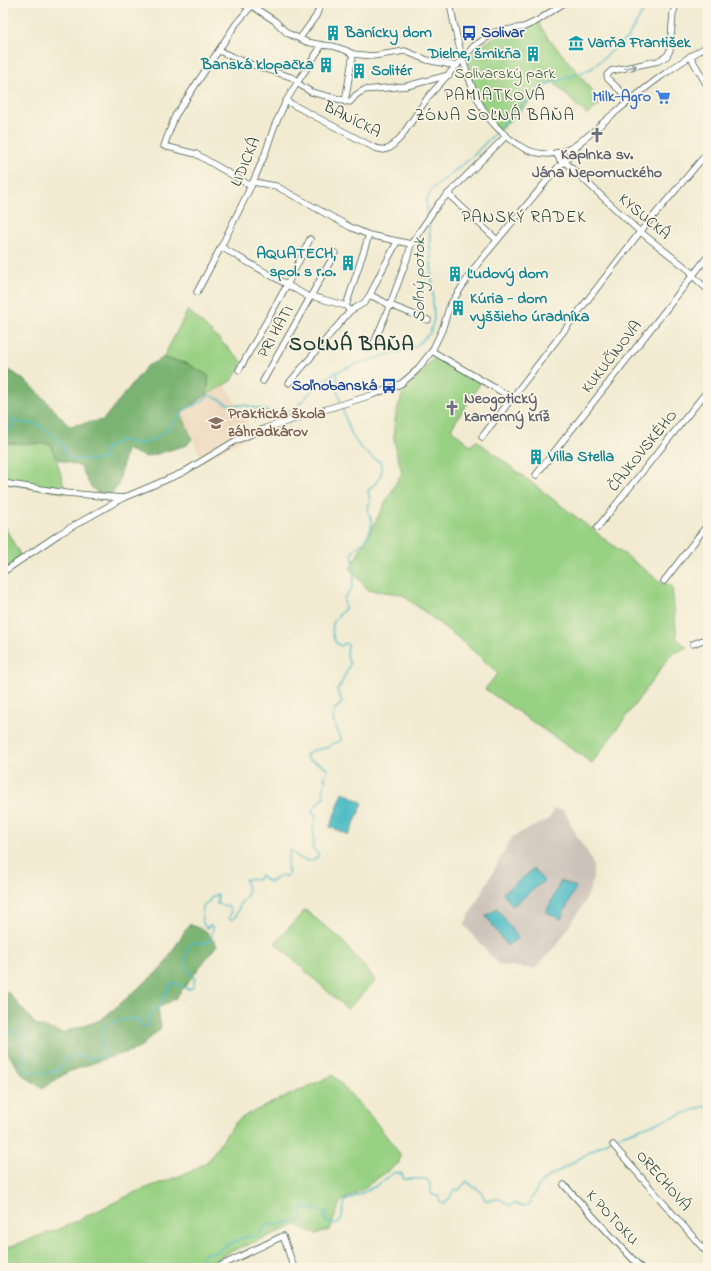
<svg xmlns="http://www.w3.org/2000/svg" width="711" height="1271" font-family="'Indie Flower',sans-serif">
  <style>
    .built { fill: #edd7bb }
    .industrial { fill: #ccc2b9 }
    .green { fill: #99d184; stroke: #5c875c }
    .forest { fill: #7ab372; stroke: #4c7853 }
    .water { fill: #4dbbc5; stroke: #367c7c }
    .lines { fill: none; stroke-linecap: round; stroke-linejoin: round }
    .stream { stroke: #4dbbc5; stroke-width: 1.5 }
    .minor-casing { stroke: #3f574c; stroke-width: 7 }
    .minor { stroke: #fff; stroke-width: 5.5 }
    .oneway { stroke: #8f9e9a }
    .labels { text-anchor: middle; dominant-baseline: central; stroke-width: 3.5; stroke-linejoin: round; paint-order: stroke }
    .culture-label { font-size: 16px; font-weight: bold; fill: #0d838f; stroke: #fcf5e5; text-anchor: start }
    .transit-label { font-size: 16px; font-weight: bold; fill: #164399; stroke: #fcf5e5; text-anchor: start }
    .park-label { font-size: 16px; fill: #375b44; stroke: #fcf5e5 }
    .shop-label { font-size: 16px; font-weight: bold; fill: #366cbe; stroke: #fcf5e5; text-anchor: end }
    .street-label { font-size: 16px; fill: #1f3d34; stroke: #fcf5e5 }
    .worship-label { font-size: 16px; font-weight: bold; fill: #5b616d; stroke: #fcf5e5 }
    .education-label { font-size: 16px; font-weight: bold; fill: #785e54; stroke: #fcf5e5; text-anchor: start }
    .neighbourhood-label { font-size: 17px; letter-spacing: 1px; fill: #1f3d34; stroke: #fcf5e5 }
    .water-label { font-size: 17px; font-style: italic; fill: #2a5c58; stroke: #fcf5e5 }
    .district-label { font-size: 20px; font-weight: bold; letter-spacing: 1px; fill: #1f3d34; stroke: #fcf5e5 }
  </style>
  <rect width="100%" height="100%" fill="#fcf5e5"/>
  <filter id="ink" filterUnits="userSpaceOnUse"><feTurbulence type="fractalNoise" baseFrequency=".025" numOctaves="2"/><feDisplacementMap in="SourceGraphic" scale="8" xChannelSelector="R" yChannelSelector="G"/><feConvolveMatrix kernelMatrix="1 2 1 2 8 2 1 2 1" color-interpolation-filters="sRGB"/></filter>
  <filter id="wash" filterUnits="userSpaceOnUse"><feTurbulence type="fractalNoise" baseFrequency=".012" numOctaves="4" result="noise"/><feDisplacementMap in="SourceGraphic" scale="16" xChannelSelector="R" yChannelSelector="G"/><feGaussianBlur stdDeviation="0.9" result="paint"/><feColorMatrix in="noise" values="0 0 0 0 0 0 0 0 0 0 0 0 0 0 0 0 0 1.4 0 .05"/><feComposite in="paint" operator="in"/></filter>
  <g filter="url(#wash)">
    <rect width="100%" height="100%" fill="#f2ebd2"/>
    <path class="built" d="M 225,385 L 254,434 L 240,440 L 203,462 L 181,412 Z"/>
    <path class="industrial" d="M 554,809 L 564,810 L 578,838 L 590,856 L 593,866 L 593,877 L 588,896 L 578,913 L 559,942 L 535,969 L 499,965 L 464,925 L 512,837 L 549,819 Z"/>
    <g class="green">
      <path d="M 537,21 L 549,39 L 575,69 L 601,103 L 587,115 L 552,81 L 499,131 L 480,113 L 468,83 L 468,65 L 470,58 L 475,51 L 494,37 L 532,24 Z"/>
      <path d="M 188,310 L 243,362 L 232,380 L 207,395 L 209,376 L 186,363 L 163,358 Z"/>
      <path d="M 435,356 L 481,382 L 451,429 L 471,446 L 476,440 L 662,583 L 672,586 L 677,639 L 687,647 L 671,655 L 592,763 L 485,689 L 498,673 L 461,640 L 401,594 L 368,590 L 350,569 L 402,472 L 397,455 L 394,439 L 394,426 L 397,410 L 403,393 Z"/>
      <path d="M 3,443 L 52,444 L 66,493 L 3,483 Z"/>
      <path d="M 3,524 L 22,558 L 3,572 Z"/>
      <path d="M 305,910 L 340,938 L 376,981 L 347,1009 L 275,943 Z"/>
      <path d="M 333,1075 L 374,1120 L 400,1154 L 399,1163 L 361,1190 L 340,1202 L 330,1230 L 316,1234 L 296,1225 L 227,1253 L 209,1268 L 3,1268 L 3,1249 L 64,1227 L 138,1191 L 190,1172 L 208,1161 L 228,1132 L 238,1120 L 252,1112 Z"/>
    </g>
    <g class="forest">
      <path d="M 163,358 L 186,363 L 209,376 L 207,395 L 181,412 L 192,439 L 187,445 L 146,457 L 126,449 L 118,486 L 109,496 C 91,494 88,482 81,467 L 55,458 L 51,444 L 3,443 L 3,367 C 30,379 49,405 69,426 L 103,420 L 147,366 Z"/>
      <path d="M 189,924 L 206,931 L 217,945 L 175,999 L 158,1008 L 161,1028 L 138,1049 L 107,1058 L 68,1072 L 43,1088 L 24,1076 L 3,1047 L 3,991 L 8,992 L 36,1025 L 62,1033 L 101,1020 L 163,967 Z"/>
    </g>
    <g class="water">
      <path d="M 343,792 L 363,803 L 349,835 L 330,827 Z"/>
      <path d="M 534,869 L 544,881 L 513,906 L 503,893 Z"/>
      <path d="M 561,881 L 576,887 L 561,919 L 546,912 Z"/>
      <path d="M 497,908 L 518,938 L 507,946 L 486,916 Z"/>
    </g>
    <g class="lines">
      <g class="stream">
        <path d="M 500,128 L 540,87 L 591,69 L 628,37 L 648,3"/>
        <path d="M 428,216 L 426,201 L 432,189 L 472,157 L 497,131"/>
        <path d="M 337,372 L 337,389 L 341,402"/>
        <path d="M 3,416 L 5,416 L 16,422 L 36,424 L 51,433 L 62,443 L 66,455 L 70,459 L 99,460 L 104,458 L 105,449 L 121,440 L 137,444 L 150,442 L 168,429 L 185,410 L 203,401 L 208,396 L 212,396 L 230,405 L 245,405 L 271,412 L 294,410 L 318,384 L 337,372 L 357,364 L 415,347 L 430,333 L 434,319 L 429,222"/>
        <path d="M 3,433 L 9,430 L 16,422"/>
        <path d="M 3,1036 L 8,1035 L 11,1031 L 18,1032 C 38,1046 13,1060 26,1073 C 31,1070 37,1073 43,1073 C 48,1073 51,1071 56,1072 L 61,1069 L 64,1059 L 81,1055 L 86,1059 L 100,1057 L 106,1051 C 99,1043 104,1037 103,1028 L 105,1025 C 112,1025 115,1022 121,1020 C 125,1019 135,1019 140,1020 L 140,1024 L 142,1026 L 147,1026 L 149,1015 L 159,1007 L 164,996 L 172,983 C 179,983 183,989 190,989 L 193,987 L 195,979 C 183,964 182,960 191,943 L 206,943 L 211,940 L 213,928 L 210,925 L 207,928 C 200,923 202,915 203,907 L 208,902 L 212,897 L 218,894 L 217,904 L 228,906 L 231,912 L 229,918 L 232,920 L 236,916 C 237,911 240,908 240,903 C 249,897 250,890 245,880 L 246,879 L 257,880 L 261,875 L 266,880 L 270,882 L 282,875 L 286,877 L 289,872 L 287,869 L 290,850 C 298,857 302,861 312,861 L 318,857 L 318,854 L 313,849 L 314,836 L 313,830 L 316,817 L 312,809 L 324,798 L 323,787 L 326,780 L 324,779 L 328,769 L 321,764 L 309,760 L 306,755 L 311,751 L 329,747 L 331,744 L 338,742 L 341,740 L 341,738 C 337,730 329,717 335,709 C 338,706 340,706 342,702 L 337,689 L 340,686 L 350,664 L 347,656 L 348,645 L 345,643 L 341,646 C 332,643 331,630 334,621 C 336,617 341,613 345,609 L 344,598 L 352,588 L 355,571 L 352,555 L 354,550 L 365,541 L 371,528 L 372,521 L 368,512 L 370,500 L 368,491 C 377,482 385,475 380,462 C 355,449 349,432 342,406"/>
        <path d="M 195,1268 L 203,1256 L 206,1253 L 217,1252 L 225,1245 L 237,1241 L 241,1238 L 256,1236 L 261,1232 L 266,1225 L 275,1225 L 301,1220 L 303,1217 L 302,1208 L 304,1206 C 307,1207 311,1209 314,1210 C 320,1210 323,1209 327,1213 L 324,1217 L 327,1222 L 336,1224 L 341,1220 L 345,1201 L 376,1186 L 395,1172 L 402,1174 L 404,1179 L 426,1179 L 430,1183 L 432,1195 L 438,1196 L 440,1201 L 444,1204 L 449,1199 L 454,1190 L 459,1190 L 467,1181 L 472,1186 L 481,1191 L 485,1200 L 500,1199 L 511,1206 L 514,1203 C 521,1207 524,1208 531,1203 L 530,1201 L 541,1182 L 613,1138 L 708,1105"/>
      </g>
    </g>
  </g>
  <g filter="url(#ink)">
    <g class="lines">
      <g class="minor-casing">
        <g id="minor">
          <path d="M 241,3 L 249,8"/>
          <path d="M 450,3 C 456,38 469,95 492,122 C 499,130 508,138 517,144 C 532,155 552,157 569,149 C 585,141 598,126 612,115 C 644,89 672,66 708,46"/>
          <path d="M 252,6 L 275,21 L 287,33 L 307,42 L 322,45 L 333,46 L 345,50 L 353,54 L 373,56 L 405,51 L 427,60 L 457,66"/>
          <path d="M 300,38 L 316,16 L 321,3"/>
          <path d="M 219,51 L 250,64 L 291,77 L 298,81"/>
          <path d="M 690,56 L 708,87"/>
          <path d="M 297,83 L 311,92 L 350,102 L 356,95 L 364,90 L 407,86 L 449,75"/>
          <path d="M 630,100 L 608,79 L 607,75 L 611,71 L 658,61 L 667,56 L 670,50 L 673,13 L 677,3"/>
          <path d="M 286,101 L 375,148 L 384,150 L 390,148 L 401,137 L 428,97 L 474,46 L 495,32 L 524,27 L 537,21 L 564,3"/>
          <path d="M 345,102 L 353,54"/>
          <path d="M 556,153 L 560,160 L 565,162 L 638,230 L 689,270 L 696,279 L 708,290"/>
          <path d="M 253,182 L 276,186 L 350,227 L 369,235 L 411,244"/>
          <path d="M 251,186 L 196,154 L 164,146 L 175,116 L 236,24 L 254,3"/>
          <path d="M 448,194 L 497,240"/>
          <path d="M 221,247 L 307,296 L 315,297 L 346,306 L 350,311"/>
          <path d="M 197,292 L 221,247 L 253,182 L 265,154 L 274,127 L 286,101 L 297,83 L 322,45"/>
          <path d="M 370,295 L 390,305 L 428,320"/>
          <path d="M 346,306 L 369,235"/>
          <path d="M 373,345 L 390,305 L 408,256 L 411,244 L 439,203 L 506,136"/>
          <path d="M 432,351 L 512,398"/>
          <path d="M 239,370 L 287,285 L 310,239"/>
          <path d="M 263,381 L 335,253"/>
          <path d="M 289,383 L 350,311 L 364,303 L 370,295 L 379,276 L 397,242"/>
          <path d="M 482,437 L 640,232 L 708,152"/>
          <path d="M 536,475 L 708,256"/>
          <path d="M 3,483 L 66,493 L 123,498"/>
          <path d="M 597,528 L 708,390"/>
          <path d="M 3,572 L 59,534 L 123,498 L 182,473 L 235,441 L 266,428 L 372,395 L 396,386 L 402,383 L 416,371 L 432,351 L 442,330 L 450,305 L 475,267 L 559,166 L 565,162 L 582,140"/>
          <path d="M 664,581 L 708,524"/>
          <path d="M 693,644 L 708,638"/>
          <path d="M 613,1145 L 708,1254"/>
          <path d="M 564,1185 L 641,1268"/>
          <path d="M 216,1268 L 283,1236 L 294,1268"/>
        </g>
      </g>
      <use href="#minor" class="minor"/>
    </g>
    <defs><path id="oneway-shaft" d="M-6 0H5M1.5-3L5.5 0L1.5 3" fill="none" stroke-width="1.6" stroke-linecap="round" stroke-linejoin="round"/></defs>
    <use class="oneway" href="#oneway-shaft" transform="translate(631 67) rotate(-12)"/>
  </g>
  <defs>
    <g id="building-bare" transform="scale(1.2)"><path d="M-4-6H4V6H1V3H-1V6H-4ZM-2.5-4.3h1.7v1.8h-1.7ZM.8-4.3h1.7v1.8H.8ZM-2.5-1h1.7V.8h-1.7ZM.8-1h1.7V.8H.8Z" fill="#0f9aa8" stroke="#fcf5e5" stroke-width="2.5" paint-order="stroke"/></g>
    <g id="bus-bare" transform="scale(1.2)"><path d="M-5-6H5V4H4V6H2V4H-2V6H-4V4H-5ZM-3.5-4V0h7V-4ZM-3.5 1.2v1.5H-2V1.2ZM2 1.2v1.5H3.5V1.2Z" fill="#1a4fb4" stroke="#fcf5e5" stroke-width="2.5" paint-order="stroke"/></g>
    <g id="museum-bare" transform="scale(1.2)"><path d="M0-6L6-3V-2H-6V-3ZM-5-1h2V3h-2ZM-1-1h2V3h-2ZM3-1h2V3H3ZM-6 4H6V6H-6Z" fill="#0f9aa8" stroke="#fcf5e5" stroke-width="2.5" paint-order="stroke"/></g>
    <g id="supermarket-bare" transform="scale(1.2)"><path d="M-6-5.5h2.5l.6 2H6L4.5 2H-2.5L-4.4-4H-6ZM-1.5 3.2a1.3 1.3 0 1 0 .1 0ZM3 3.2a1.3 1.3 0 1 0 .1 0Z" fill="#3f7fe0" stroke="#fcf5e5" stroke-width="2.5" paint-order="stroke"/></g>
    <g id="church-bare" transform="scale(1.2)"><path d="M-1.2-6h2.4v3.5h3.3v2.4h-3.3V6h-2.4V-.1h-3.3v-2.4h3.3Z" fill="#6b7280" stroke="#fcf5e5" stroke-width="2.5" paint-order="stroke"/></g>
    <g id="school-bare" transform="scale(1.2)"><path d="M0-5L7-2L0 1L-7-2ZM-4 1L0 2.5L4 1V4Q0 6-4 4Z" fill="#8d6e63" stroke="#fcf5e5" stroke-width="2.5" paint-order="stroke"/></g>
  </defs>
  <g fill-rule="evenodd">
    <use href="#building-bare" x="333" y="33"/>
    <use href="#bus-bare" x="469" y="33"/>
    <use href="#museum-bare" x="576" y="43"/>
    <use href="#building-bare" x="533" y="54"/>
    <use href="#building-bare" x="326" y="65"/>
    <use href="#building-bare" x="359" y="71"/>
    <use href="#supermarket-bare" x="663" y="97"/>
    <use href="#church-bare" x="597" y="135"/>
    <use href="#building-bare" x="348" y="263"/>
    <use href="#building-bare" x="455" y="274"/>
    <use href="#building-bare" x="458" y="308"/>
    <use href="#bus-bare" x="389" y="386"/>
    <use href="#church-bare" x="452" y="408"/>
    <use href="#school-bare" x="216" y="423"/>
    <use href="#building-bare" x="536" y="457"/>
  </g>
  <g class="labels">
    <g class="culture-label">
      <text x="345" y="33">Banícky dom</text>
      <text x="588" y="43">Varňa František</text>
      <text x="521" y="54" text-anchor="end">Dielne, šmikňa</text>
      <text x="314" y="65" text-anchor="end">Banská klopačka</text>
      <text x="371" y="71">Solitér</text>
      <text x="336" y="254" text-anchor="end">AQUATECH,<tspan x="336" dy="18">spol. s r.o.</tspan></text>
      <text x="467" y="274">Ľudový dom</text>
      <text x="470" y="299">Kúria - dom<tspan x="470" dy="18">vyššieho úradníka</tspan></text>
      <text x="548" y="457">Villa Stella</text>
    </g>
    <g class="transit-label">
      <text x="481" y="33">Solivar</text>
      <text x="377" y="386" text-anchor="end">Soľnobanská</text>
    </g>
    <g class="park-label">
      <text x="505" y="74">Solivarský park</text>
    </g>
    <g class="shop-label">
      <text x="651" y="97">Milk-Agro</text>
    </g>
    <g class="street-label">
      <text transform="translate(352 120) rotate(27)">BANÍCKA</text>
      <text transform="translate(246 162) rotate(-67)">LIDICKÁ</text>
      <text transform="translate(644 217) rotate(40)">KYSUCKÁ</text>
      <text transform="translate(276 332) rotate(-61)">PRI HATI</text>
      <text transform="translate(612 357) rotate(-52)">KUKUČÍNOVA</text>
      <text transform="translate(643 451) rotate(-51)">ČAJKOVSKÉHO</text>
      <text transform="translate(663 1181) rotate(49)">ORECHOVÁ</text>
      <text transform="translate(612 1218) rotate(47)">K POTOKU</text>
    </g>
    <g class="worship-label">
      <text x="597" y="155">Kaplnka sv.<tspan x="597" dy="18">Jána Nepomuckého</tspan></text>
      <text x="464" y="399" text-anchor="start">Neogotický<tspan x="464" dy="18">kamenný kríž</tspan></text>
    </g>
    <g class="education-label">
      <text x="228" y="414">Praktická škola<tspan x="228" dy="18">záhradkárov</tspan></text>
    </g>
    <g class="neighbourhood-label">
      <text x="495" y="95">PAMIATKOVÁ<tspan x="495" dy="20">ZÓNA SOĽNÁ BAŇA</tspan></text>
      <text x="524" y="217">PANSKÝ RADEK</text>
    </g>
    <g class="water-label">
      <text transform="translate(419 280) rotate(-90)">Soľný potok</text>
    </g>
    <g class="district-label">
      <text x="352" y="345">SOĽNÁ BAŇA</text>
    </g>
  </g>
  <rect width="711" height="1271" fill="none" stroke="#fcf5e5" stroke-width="16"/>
</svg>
